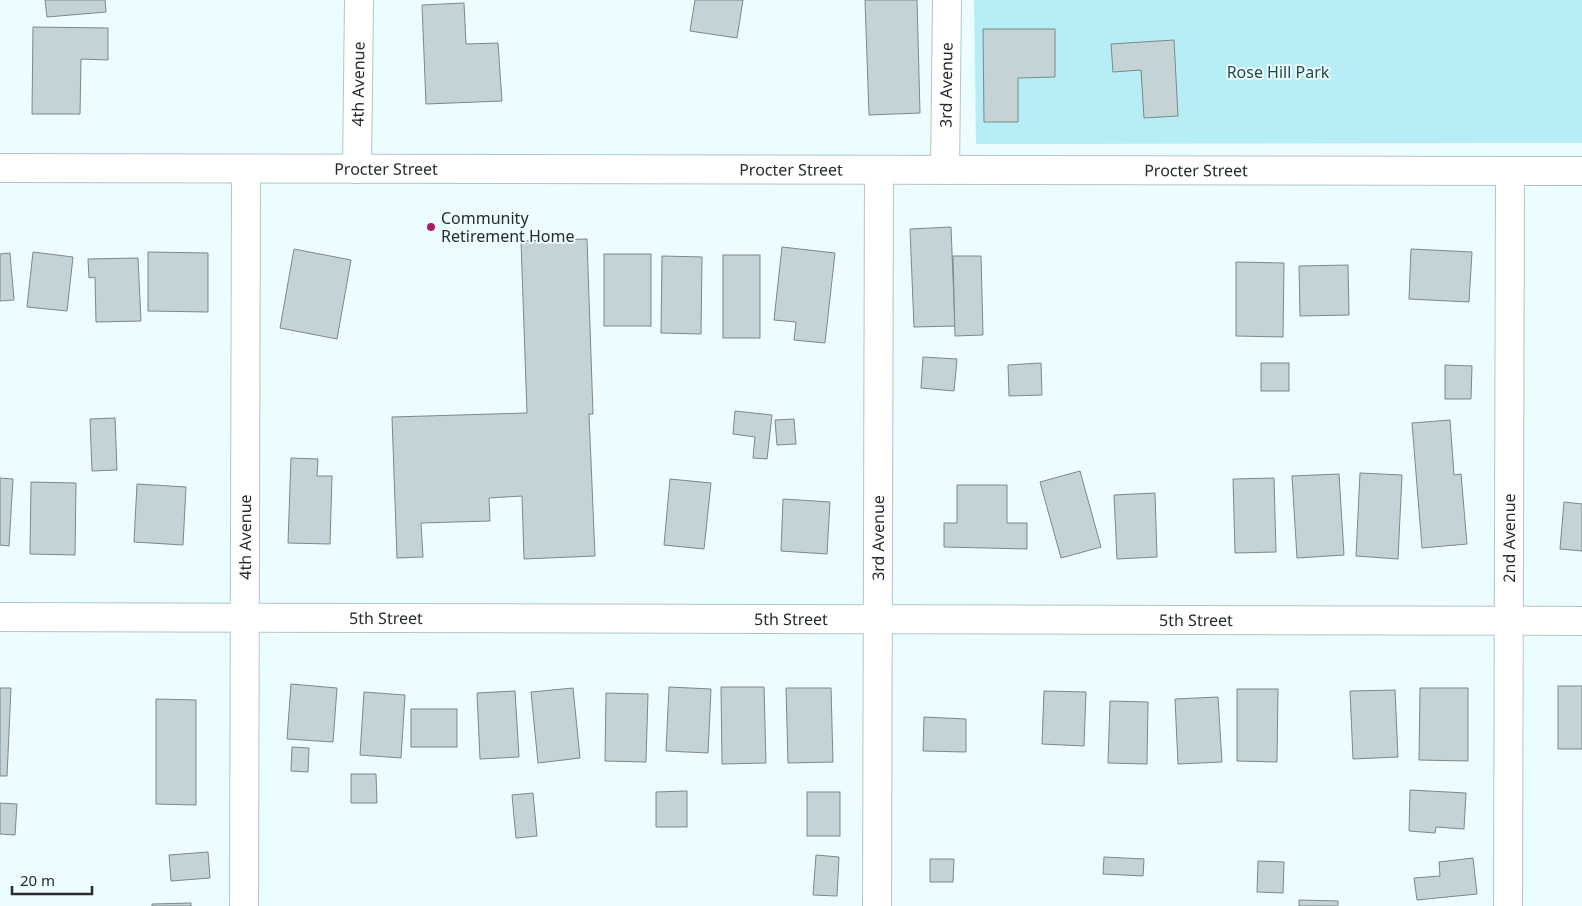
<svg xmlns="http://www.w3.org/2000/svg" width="1582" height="906" font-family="'Noto Sans',sans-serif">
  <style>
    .green { fill: #b7eef5 }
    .building { fill: #c4d4d6; stroke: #7a898a }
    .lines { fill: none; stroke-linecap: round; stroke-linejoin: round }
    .minor-casing { stroke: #b4c4c6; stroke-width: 30 }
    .minor { stroke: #fff; stroke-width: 28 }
    .poi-dot { fill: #a81f64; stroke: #ecfdff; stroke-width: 2 }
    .labels { text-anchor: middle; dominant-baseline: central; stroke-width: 4; stroke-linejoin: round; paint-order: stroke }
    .park-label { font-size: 16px; fill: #1e484d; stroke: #ecfdff }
    .street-label { font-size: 16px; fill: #262c2d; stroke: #ecfdff }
    .poi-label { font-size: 16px; fill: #262c2d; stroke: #ecfdff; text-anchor: start }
  </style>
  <rect width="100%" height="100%" fill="#ecfdff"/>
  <path class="green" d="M 974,0 L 1582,0 L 1582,143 L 976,144 Z"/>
  <g class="building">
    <path d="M 45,0 L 105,0 L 106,12 L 47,17 Z"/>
    <path d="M 695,0 L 743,0 L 737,38 L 690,31 Z"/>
    <path d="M 865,0 L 917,0 L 920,113 L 869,115 Z"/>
    <path d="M 464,3 L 466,44 L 498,43 L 502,101 L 426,104 L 422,5 Z"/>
    <path d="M 33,27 L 108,28 L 108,60 L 81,59 L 80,114 L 32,114 Z"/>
    <path d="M 983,29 L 1055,29 L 1055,77 L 1018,78 L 1018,122 L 984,122 Z"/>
    <path d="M 1174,40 L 1178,116 L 1144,118 L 1141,70 L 1113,72 L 1111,44 Z"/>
    <path d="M 951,227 L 955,326 L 914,327 L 910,229 Z"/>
    <path d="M 587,239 L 593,414 L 589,414 L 595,556 L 524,559 L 522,496 L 489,498 L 490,521 L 421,523 L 423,557 L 397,558 L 392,417 L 527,413 L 521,241 Z"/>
    <path d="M 782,247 L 835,253 L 825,343 L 794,340 L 796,322 L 774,320 Z"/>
    <path d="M 294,249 L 351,260 L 337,339 L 280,328 Z"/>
    <path d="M 1411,249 L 1472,252 L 1469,302 L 1409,299 Z"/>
    <path d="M 33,252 L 73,257 L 67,311 L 27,307 Z"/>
    <path d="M 148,252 L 208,253 L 208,312 L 148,311 Z"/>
    <path d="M 10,253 L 14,300 L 0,301 L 0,254 Z"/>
    <rect x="604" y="254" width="47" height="72"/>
    <rect x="723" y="255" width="37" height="83"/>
    <path d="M 662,256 L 702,257 L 701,334 L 661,333 Z"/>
    <path d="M 953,256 L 981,256 L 983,335 L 955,336 Z"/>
    <path d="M 138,258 L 141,321 L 96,322 L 95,277 L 89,278 L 88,259 Z"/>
    <path d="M 1236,262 L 1284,263 L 1283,337 L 1236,336 Z"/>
    <path d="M 1348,265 L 1349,315 L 1300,316 L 1299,266 Z"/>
    <path d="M 923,357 L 957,359 L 954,391 L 921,388 Z"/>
    <path d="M 1041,363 L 1042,395 L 1009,396 L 1008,365 Z"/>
    <rect x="1261" y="363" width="28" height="28"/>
    <path d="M 1445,365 L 1472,366 L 1471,399 L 1445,399 Z"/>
    <path d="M 735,411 L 772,415 L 767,459 L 753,458 L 755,437 L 733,434 Z"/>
    <path d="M 115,418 L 117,470 L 92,471 L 90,419 Z"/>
    <path d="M 794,419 L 796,444 L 777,445 L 775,420 Z"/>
    <path d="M 1450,420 L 1454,475 L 1461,474 L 1467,544 L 1422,548 L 1412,423 Z"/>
    <path d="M 291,458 L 318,459 L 317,476 L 332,476 L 330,544 L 288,543 Z"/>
    <path d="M 1080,471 L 1101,547 L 1061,558 L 1040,482 Z"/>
    <path d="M 1360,473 L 1402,475 L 1398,559 L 1356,556 Z"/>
    <path d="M 1339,474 L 1344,555 L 1297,558 L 1292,476 Z"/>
    <path d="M 0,478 L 13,479 L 9,546 L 0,545 Z"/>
    <path d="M 1274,478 L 1276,552 L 1235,553 L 1233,479 Z"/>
    <path d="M 670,479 L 711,483 L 704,549 L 664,545 Z"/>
    <path d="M 31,482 L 76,483 L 75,555 L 30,554 Z"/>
    <path d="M 137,484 L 186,487 L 183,545 L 134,542 Z"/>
    <path d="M 957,485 L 1007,485 L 1007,523 L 1027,523 L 1027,549 L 944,547 L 944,523 L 957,523 Z"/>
    <path d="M 1155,493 L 1157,557 L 1117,559 L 1114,495 Z"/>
    <path d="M 783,499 L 830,502 L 827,554 L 781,551 Z"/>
    <path d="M 1564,502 L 1582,504 L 1582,551 L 1560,549 Z"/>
    <path d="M 291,684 L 337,688 L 333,742 L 287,739 Z"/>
    <rect x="1558" y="686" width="24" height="63"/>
    <path d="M 669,687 L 711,689 L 708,753 L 666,751 Z"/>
    <path d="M 721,687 L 764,687 L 766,763 L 722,764 Z"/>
    <path d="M 0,688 L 11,688 L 7,776 L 0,776 Z"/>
    <path d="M 573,688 L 580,758 L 538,763 L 531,692 Z"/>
    <path d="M 786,688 L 831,688 L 833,762 L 788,763 Z"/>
    <path d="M 1420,688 L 1468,688 L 1468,761 L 1419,760 Z"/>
    <path d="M 1237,689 L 1278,689 L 1277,762 L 1237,761 Z"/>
    <path d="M 1395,690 L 1398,757 L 1353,759 L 1350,691 Z"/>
    <path d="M 515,691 L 519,757 L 480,759 L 477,693 Z"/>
    <path d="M 1044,691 L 1086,692 L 1084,746 L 1042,744 Z"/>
    <path d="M 364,692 L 405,695 L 401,758 L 360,755 Z"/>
    <path d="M 606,693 L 648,694 L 646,762 L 605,761 Z"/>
    <path d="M 1218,697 L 1222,762 L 1178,764 L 1175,699 Z"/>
    <path d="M 156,699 L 196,700 L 196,805 L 156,804 Z"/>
    <path d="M 1110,701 L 1148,702 L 1147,764 L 1108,763 Z"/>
    <rect x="411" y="709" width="46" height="38"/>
    <path d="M 924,717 L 966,719 L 966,752 L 923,751 Z"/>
    <path d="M 292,747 L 309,748 L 308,772 L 291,771 Z"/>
    <path d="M 351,774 L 376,774 L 377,803 L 351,803 Z"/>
    <path d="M 1410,790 L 1466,793 L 1464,829 L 1436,827 L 1435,833 L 1409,831 Z"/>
    <path d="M 687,791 L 687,827 L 656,827 L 656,792 Z"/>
    <rect x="807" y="792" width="33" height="44"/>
    <path d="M 533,793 L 537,836 L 516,838 L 512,795 Z"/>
    <path d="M 0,803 L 17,804 L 15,835 L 0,834 Z"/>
    <path d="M 208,852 L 210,878 L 171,881 L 169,855 Z"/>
    <path d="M 816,855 L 839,857 L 837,896 L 813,895 Z"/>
    <path d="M 1104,857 L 1144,859 L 1143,876 L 1103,874 Z"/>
    <path d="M 1473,858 L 1477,894 L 1417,900 L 1414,878 L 1440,876 L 1439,862 Z"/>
    <path d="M 930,859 L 954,859 L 953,882 L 930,882 Z"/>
    <path d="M 1258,861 L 1284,862 L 1283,893 L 1257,892 Z"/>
    <path d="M 1299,900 L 1338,901 L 1338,906 L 1299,906 Z"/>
    <path d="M 191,903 L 191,906 L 152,906 L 152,904 Z"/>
  </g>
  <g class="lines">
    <g class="minor-casing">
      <g id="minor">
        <path id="s1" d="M 0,168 L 1582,171"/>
        <path id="s2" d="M 357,169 L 359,0"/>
        <path id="s3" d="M 945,170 L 947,0"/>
        <path id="s4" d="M 0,617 L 1582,621"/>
        <path id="s5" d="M 244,906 L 246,169"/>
        <path id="s6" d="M 877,906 L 879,170"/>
        <path id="s7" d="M 1508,906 L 1510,172"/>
      </g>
    </g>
    <use href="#minor" class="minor"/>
  </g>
  <circle class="poi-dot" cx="431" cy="227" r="5"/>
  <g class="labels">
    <g class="park-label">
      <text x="1278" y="72">Rose Hill Park</text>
    </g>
    <g class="street-label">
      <text stroke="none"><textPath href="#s2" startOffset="85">4th Avenue</textPath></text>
      <text stroke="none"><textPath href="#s3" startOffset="85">3rd Avenue</textPath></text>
      <text stroke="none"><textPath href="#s1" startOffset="386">Procter Street</textPath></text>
      <text stroke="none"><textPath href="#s1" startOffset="791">Procter Street</textPath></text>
      <text stroke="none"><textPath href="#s1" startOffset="1196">Procter Street</textPath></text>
      <text stroke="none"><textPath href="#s5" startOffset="369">4th Avenue</textPath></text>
      <text stroke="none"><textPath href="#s6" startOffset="368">3rd Avenue</textPath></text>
      <text stroke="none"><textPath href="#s7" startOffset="368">2nd Avenue</textPath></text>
      <text stroke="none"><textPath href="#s4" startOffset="386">5th Street</textPath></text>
      <text stroke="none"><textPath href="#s4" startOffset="791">5th Street</textPath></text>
      <text stroke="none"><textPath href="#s4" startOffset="1196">5th Street</textPath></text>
    </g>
    <g class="poi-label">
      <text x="441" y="218">Community<tspan x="441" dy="18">Retirement Home</tspan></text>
    </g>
  </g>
  <path d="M12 886v8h80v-8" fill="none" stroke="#262c2d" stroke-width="2.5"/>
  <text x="20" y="886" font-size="15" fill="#262c2d" stroke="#ecfdff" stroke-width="4" paint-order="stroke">20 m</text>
</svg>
